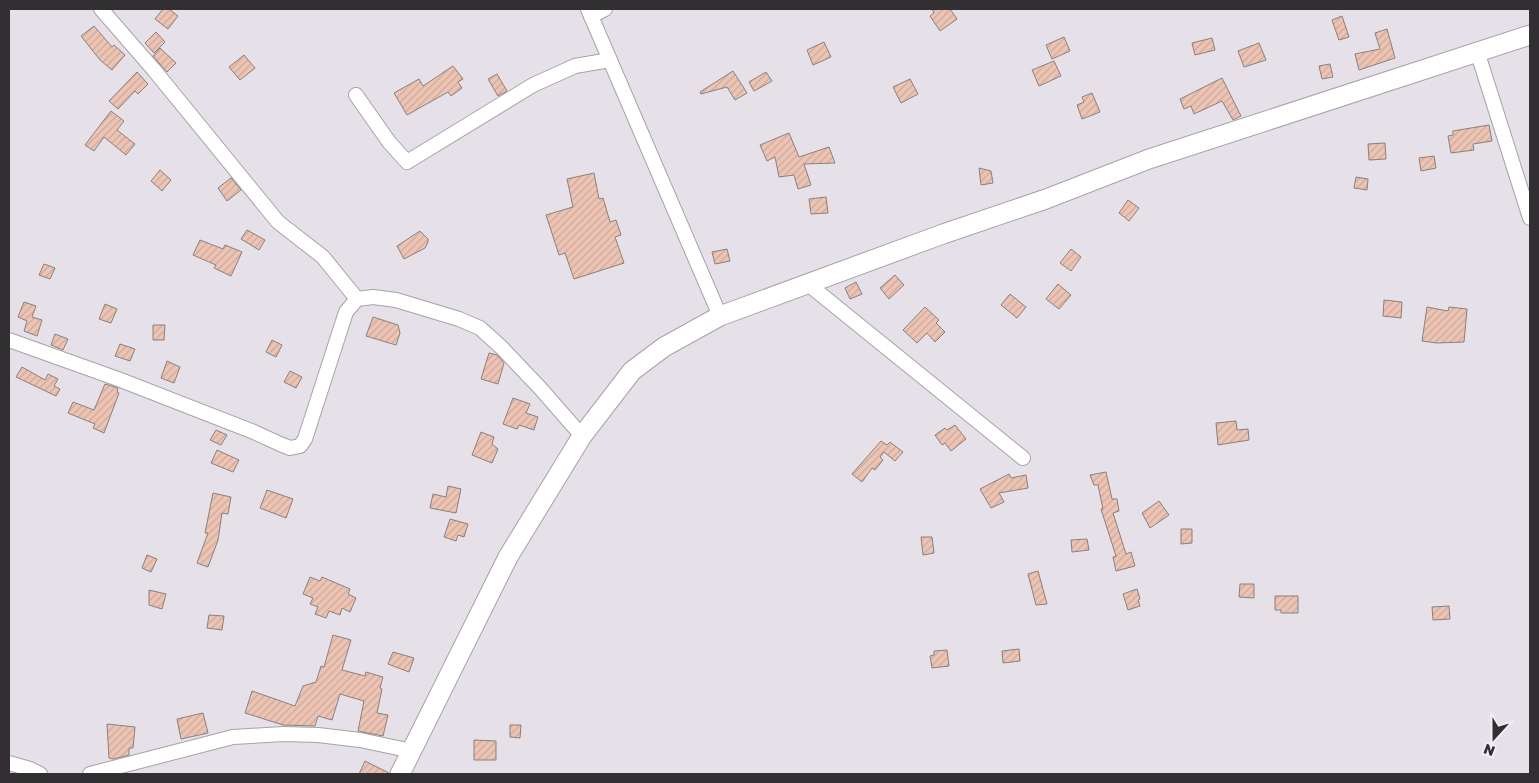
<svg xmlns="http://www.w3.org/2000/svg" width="1539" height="783" font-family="'Golos Text',sans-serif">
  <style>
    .building { fill: url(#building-hatch); stroke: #89807c }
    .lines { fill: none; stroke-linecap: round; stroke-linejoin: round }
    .street-casing { stroke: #a7a2aa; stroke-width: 16 }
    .secondary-casing { stroke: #a7a2aa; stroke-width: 21 }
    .street { stroke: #fff; stroke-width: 14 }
    .secondary { stroke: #fff; stroke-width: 19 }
  </style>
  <defs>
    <pattern id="building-hatch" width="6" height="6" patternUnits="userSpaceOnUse" patternTransform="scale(1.25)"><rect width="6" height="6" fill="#edc4b3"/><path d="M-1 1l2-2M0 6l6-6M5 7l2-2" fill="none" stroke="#cca99a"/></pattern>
  </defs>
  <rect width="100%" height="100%" fill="#e6e0e9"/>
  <g class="building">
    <path d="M 163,9 L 169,9 L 178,16 L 168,29 L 155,19 Z"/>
    <path d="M 932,9 L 950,9 L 957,19 L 940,31 L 930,16 L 934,13 Z"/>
    <path d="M 1342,16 L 1349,37 L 1339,40 L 1332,20 Z"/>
    <path d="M 94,26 L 112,47 L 114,45 L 125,55 L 112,70 L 100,60 L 81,36 Z"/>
    <path d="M 1387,29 L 1395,58 L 1359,70 L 1355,54 L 1380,49 L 1375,33 Z"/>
    <path d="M 156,32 L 165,42 L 154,53 L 145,43 Z"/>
    <path d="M 1064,37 L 1070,51 L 1052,59 L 1046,45 Z"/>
    <path d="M 1212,38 L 1215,50 L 1195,55 L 1192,43 Z"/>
    <path d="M 824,42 L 831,57 L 813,65 L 807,50 Z"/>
    <path d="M 1259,43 L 1266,60 L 1244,67 L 1238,51 Z"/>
    <path d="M 160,48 L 176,63 L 167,72 L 153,56 Z"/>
    <path d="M 244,55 L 255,68 L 240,80 L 229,67 Z"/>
    <path d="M 1054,61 L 1061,76 L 1039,86 L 1032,70 Z"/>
    <path d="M 1330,64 L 1333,77 L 1322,79 L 1319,66 Z"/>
    <path d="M 453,66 L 463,79 L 458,82 L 462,88 L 451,96 L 448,92 L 407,115 L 394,93 L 419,79 L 423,86 Z"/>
    <path d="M 733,71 L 747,93 L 735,100 L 727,87 L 701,94 L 700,92 Z"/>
    <path d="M 137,72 L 148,84 L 138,94 L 135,91 L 118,109 L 109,101 Z"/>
    <path d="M 766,72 L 772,81 L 754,91 L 749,82 Z"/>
    <path d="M 497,74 L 507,91 L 498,96 L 488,79 Z"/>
    <path d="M 1222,78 L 1241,116 L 1233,120 L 1222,101 L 1194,114 L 1191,106 L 1184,109 L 1180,99 Z"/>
    <path d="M 910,79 L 918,94 L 901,103 L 893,87 Z"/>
    <path d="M 1092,93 L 1100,112 L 1082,119 L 1077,105 L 1084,102 L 1082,97 Z"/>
    <path d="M 111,111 L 124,121 L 117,130 L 135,144 L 126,155 L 104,137 L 94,151 L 85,145 Z"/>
    <path d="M 1489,125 L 1492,141 L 1473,144 L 1474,150 L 1451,153 L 1448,136 L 1453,135 L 1453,131 Z"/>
    <path d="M 789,133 L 799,157 L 829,147 L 835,163 L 804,164 L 811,185 L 798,189 L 794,175 L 779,177 L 775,157 L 767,161 L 760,145 Z"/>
    <path d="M 1385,143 L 1386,159 L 1369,160 L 1368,144 Z"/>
    <path d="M 1434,156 L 1436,168 L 1421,171 L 1419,158 Z"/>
    <path d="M 979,168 L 991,171 L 993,183 L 981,185 Z"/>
    <path d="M 160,170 L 171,180 L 162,191 L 151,181 Z"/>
    <path d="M 594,173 L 599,199 L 603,198 L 610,222 L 616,220 L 621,235 L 615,237 L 624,263 L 574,279 L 565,253 L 559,255 L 546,215 L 573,207 L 567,179 Z"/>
    <path d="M 1356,177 L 1368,179 L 1367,190 L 1354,188 Z"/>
    <path d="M 231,178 L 241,190 L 227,201 L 218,188 Z"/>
    <path d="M 826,197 L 828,213 L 811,214 L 809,199 Z"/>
    <path d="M 1128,200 L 1139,208 L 1129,221 L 1119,213 Z"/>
    <path d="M 247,230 L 265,240 L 259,250 L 241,239 Z"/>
    <path d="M 420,231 L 428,239 L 428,242 L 425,248 L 404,259 L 397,246 Z"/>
    <path d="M 200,240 L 223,249 L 225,245 L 242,252 L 231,276 L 214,268 L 216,265 L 193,255 Z"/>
    <path d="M 727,249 L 730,261 L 715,264 L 712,252 Z"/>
    <path d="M 1071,249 L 1081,257 L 1071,271 L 1060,263 Z"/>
    <path d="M 44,264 L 55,268 L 50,279 L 39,275 Z"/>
    <path d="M 895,275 L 904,285 L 889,299 L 880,288 Z"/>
    <path d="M 856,282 L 862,294 L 850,299 L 845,288 Z"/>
    <path d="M 1058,284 L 1071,295 L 1059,309 L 1046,299 Z"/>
    <path d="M 1010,294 L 1026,307 L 1017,318 L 1001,305 Z"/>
    <path d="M 1384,300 L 1402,302 L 1401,318 L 1383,316 Z"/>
    <path d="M 24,302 L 36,306 L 32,317 L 42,320 L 37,336 L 24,331 L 27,321 L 18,317 Z"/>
    <path d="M 105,304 L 117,309 L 111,323 L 99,319 Z"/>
    <path d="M 925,307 L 939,320 L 936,323 L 945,332 L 935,342 L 927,333 L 917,343 L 903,330 Z"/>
    <path d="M 1427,307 L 1448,311 L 1449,307 L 1467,309 L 1464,342 L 1437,343 L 1422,341 Z"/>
    <path d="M 373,317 L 398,325 L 400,333 L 396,345 L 366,336 Z"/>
    <path d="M 153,325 L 165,325 L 164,340 L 153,340 Z"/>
    <path d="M 55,334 L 68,339 L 63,350 L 51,345 Z"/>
    <path d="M 272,340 L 282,345 L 276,357 L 266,352 Z"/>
    <path d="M 120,344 L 135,349 L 130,361 L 115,356 Z"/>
    <path d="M 489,353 L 497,355 L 504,363 L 498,384 L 481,379 Z"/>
    <path d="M 167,361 L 180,367 L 174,383 L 161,378 Z"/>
    <path d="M 22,367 L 45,380 L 48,374 L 58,379 L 54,386 L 60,389 L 56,396 L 16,377 Z"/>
    <path d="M 290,371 L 302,377 L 296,388 L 284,382 Z"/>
    <path d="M 105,384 L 118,388 L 117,392 L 119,393 L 104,433 L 93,428 L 95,424 L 68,413 L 73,402 L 94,410 Z"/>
    <path d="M 513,398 L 530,404 L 526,413 L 538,417 L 534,430 L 519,425 L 517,429 L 503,424 Z"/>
    <path d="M 1236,421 L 1237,430 L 1248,429 L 1249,440 L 1218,445 L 1216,423 Z"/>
    <path d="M 955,425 L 966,439 L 951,451 L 945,443 L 942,445 L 935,435 L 945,428 L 947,430 Z"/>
    <path d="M 216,430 L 227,435 L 221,445 L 210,440 Z"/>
    <path d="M 481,432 L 494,437 L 492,444 L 498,449 L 492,463 L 472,455 Z"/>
    <path d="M 881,441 L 887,445 L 890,442 L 903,452 L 895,461 L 884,452 L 880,457 L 883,460 L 875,470 L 872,468 L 862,482 L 852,474 Z"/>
    <path d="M 217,450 L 239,460 L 233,472 L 211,463 Z"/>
    <path d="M 1106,472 L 1112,499 L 1117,499 L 1119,511 L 1113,513 L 1126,554 L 1131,552 L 1135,566 L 1116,571 L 1113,557 L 1116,556 L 1101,509 L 1103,509 L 1098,485 L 1094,485 L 1090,475 Z"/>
    <path d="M 1009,474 L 1011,478 L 1026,475 L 1028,488 L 999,493 L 1004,502 L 991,508 L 980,489 Z"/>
    <path d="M 448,486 L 461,489 L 456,513 L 430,508 L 433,494 L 446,497 Z"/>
    <path d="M 267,490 L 293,499 L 286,518 L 260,508 Z"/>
    <path d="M 213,493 L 231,497 L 228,514 L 222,513 L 218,540 L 208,567 L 197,563 L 208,533 L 205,533 Z"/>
    <path d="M 1159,501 L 1169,515 L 1150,528 L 1142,513 Z"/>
    <path d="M 450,519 L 468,524 L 464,537 L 458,535 L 456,541 L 444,537 Z"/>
    <path d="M 1181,529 L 1192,529 L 1192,543 L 1181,544 Z"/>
    <path d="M 921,537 L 932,537 L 934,553 L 923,555 Z"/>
    <path d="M 1087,539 L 1089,550 L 1072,552 L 1071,540 Z"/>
    <path d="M 147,555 L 157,559 L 151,572 L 142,568 Z"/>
    <path d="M 1038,571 L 1047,604 L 1036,605 L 1028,574 Z"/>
    <path d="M 310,577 L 320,581 L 322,577 L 350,589 L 348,594 L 356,598 L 350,612 L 342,608 L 340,615 L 329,611 L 326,618 L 315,614 L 318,607 L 310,604 L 313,598 L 303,594 Z"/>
    <path d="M 1240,584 L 1254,584 L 1254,598 L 1239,597 Z"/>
    <path d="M 1137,589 L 1140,599 L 1138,600 L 1140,606 L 1128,610 L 1123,594 Z"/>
    <path d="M 149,590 L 166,594 L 162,609 L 149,605 Z"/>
    <path d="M 1275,596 L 1298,596 L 1298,613 L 1281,613 L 1281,610 L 1275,610 Z"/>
    <path d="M 1449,606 L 1450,619 L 1433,620 L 1432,607 Z"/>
    <path d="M 209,615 L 224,616 L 222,630 L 207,628 Z"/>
    <path d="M 333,635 L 351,640 L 342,670 L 365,676 L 366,672 L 383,677 L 380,688 L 382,689 L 377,713 L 388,715 L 383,736 L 358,731 L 364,701 L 340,694 L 332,720 L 318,716 L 315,726 L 283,725 L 245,713 L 252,691 L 295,706 L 303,686 L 316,682 L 321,666 L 324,667 Z"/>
    <path d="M 1019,649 L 1020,661 L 1003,663 L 1002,651 Z"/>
    <path d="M 947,650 L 949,666 L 932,668 L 930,656 L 934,655 L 934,651 Z"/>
    <path d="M 393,652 L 414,658 L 409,672 L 388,664 Z"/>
    <path d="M 203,713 L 208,733 L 181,739 L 177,719 Z"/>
    <path d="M 107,724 L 135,727 L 133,748 L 129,748 L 129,755 L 113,759 L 109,758 Z"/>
    <path d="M 510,725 L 521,725 L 520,738 L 510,737 Z"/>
    <path d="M 474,740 L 496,741 L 496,760 L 474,760 Z"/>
    <path d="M 365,761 L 389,773 L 389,774 L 359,774 Z"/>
  </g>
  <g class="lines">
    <g class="street-casing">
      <g id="street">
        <path d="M 101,9 L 154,70 L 278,222 L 323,257 L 357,299"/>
        <path d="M 588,9 L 720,316"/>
        <path d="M 591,16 L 605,9"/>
        <path d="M 1477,51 L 1530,218"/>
        <path d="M 356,95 L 389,142 L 407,162 L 533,85 L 575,66 L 610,60"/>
        <path d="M 808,284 L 1023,458"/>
        <path d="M 9,340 L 118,379 L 254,432 L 280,444 L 290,448 L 300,446 L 305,439 L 346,312 L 357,299 L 373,297 L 396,300 L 459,319 L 480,328 L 502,348 L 540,388 L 582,436"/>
        <path d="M 9,763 L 30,769 L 40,774"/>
        <path d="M 90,774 L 233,737 L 283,734 L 318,735 L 360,740 L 412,751"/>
      </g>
    </g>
    <g class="secondary-casing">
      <path id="secondary" d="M 400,774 L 508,557 L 582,436 L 632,371 L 664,347 L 720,316 L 943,234 L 1046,199 L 1149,159 L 1530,35"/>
    </g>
    <use href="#street" class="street"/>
    <use href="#secondary" class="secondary"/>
  </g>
  <rect width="1539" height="783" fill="none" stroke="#312f32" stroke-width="20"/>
  <g transform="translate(1494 738) rotate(201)" stroke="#f3eef6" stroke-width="4" paint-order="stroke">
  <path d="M0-4L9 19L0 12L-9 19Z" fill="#312f32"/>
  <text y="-8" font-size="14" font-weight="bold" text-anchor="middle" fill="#312f32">N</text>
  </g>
</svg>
